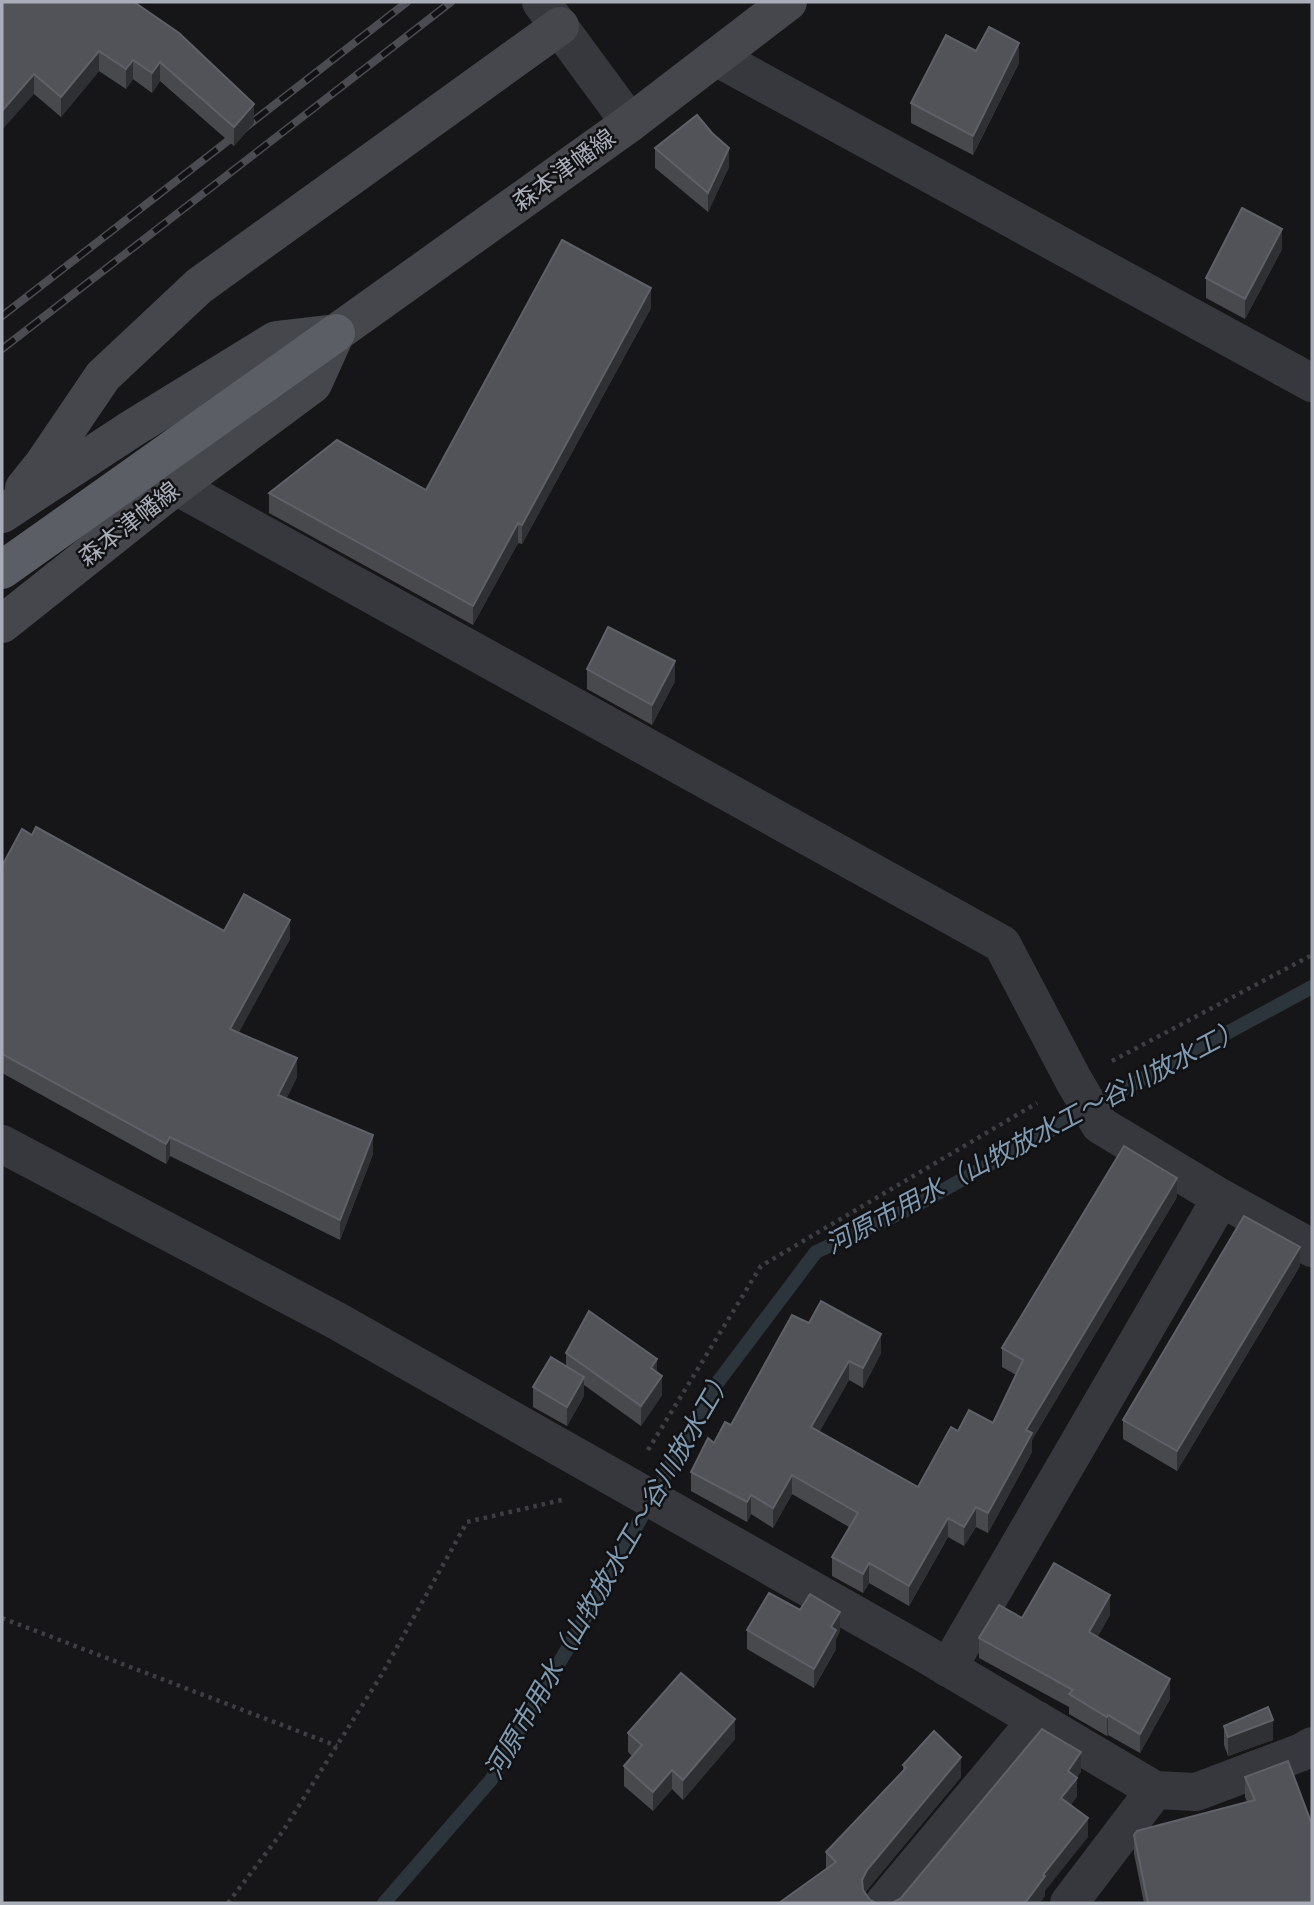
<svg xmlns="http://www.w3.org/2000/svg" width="1314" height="1905" font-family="'Fira Sans Condensed','Noto Sans JP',sans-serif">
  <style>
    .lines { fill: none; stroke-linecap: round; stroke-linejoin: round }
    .stream { stroke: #2c353c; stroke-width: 14 }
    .path { stroke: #3d3f44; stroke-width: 4.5; stroke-dasharray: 3.5 5; stroke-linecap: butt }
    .minor { stroke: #37383d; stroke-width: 38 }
    .secondary { stroke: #45474d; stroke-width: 38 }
    .trunk { stroke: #5b5e65; stroke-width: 38 }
    .rail-casing { stroke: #4a4c52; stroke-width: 8 }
    .rail { stroke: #111113; stroke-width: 5; stroke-dasharray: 16; stroke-linecap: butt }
    .wall { fill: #47494d }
    .shaded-wall { fill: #2f3033 }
    .building { fill: #525359; stroke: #5f6168; stroke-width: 2 }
    .labels { text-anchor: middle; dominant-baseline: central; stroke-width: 5; stroke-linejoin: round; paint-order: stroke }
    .street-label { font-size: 24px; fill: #a8adb8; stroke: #111113 }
    .water-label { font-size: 26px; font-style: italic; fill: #7f9bb3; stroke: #111113 }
  </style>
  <rect width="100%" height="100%" fill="#161618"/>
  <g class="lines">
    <path class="stream" d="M 384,1903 L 491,1780 L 576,1634 L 715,1386 L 816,1252 L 913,1207 L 1142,1079 L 1312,987"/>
    <g class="path">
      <path d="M 1112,1061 L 1312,955"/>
      <path d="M 648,1450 L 761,1266 L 1037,1103"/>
      <path d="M 2,1618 L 337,1746"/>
      <path d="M 228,1903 L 283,1831 L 382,1674 L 467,1522 L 566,1499"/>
    </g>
    <g class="minor">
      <path d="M 541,2 L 630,123"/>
      <path d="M 716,57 L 1312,383"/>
      <path d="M 176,486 L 1002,944 L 1074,1081 L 1100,1125 L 1221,1198 L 1312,1248"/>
      <path d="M 2,1144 L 337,1321 L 920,1651 L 1155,1790 L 1196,1792 L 1302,1752 L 1312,1746"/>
      <path d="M 948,1668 L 1221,1198"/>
      <path d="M 884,1903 L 1037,1720"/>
      <path d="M 1069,1903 L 1155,1790"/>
    </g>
    <g class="secondary">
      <path d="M 24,488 L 44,463 L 103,376 L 199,286 L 560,26"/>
      <path d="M 2,514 L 133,428 L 276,340 L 336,333 L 630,123 L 788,2"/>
      <path d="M 2,624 L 176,486 L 313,384 L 336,333"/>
    </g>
    <path class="trunk" d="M 2,570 L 336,333"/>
    <g class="rail-casing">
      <g id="rail">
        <path d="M 2,316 L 407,2"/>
        <path d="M 2,349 L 451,2"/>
      </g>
    </g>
    <use href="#rail" class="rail"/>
  </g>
  <g class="wall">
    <path d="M 2,2 L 134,2 L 254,123 L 234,146 L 160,81 L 152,93 L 133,79 L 126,89 L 99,71 L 61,117 L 34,94 Z"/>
    <path d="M 976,51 L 1019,63 L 973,155 L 911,123 L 911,103 Z"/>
    <path d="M 655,148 L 729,167 L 708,212 L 655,168 Z"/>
    <path d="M 1282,249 L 1245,319 L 1206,298 L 1206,278 Z"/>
    <path d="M 651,308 L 522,544 L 518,543 L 473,625 L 269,513 L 269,493 L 426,490 Z"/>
    <path d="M 587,669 L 675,681 L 652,725 L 587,689 Z"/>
    <path d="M 2,866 L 224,931 L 290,939 L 238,1033 L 297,1077 L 286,1099 L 373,1154 L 340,1240 L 170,1156 L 166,1164 L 2,1073 Z"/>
    <path d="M 1177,1197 L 1032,1440 L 1032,1452 L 988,1533 L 976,1527 L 964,1546 L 948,1537 L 909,1606 L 869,1583 L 863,1593 L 832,1576 L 832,1557 L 849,1527 L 792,1494 L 773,1528 L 751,1514 L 747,1522 L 691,1491 L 691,1472 L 714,1443 L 731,1425 L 809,1323 L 881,1353 L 863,1388 L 849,1380 L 819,1432 L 918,1487 L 958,1431 L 993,1423 L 1016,1375 L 1002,1367 L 1002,1348 Z"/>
    <path d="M 1300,1266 L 1177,1471 L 1123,1439 L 1123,1420 Z"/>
    <path d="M 566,1353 L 657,1372 L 662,1395 L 641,1426 L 584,1385 L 584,1396 L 567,1426 L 533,1407 L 533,1387 L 566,1366 Z"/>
    <path d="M 800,1610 L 840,1631 L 836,1639 L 836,1649 L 814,1688 L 747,1649 L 747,1630 Z"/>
    <path d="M 1110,1615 L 1097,1637 L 1170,1699 L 1140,1753 L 1108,1735 L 1107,1736 L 1069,1714 L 1069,1707 L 979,1658 L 979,1638 L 1022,1618 Z"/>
    <path d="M 1224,1726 L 1273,1740 L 1228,1756 L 1224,1745 Z"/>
    <path d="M 628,1733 L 735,1739 L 683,1800 L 672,1789 L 653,1811 L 624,1786 L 624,1766 L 633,1757 L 628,1752 Z"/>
    <path d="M 903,1765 L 961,1777 L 867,1890 L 865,1893 L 870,1900 L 779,1903 L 826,1870 L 826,1852 L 903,1772 Z"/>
    <path d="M 1245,1777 L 1312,1903 L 1144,1903 L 1134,1854 L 1134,1835 L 1247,1802 L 1245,1797 Z"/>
  </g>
  <g class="shaded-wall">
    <path d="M 1019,43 L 1019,63 L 973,155 L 973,136 Z"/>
    <path d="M 99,51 L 99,71 L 61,117 L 61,97 Z"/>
    <path d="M 133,60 L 133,79 L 126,89 L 126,69 Z"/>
    <path d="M 160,62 L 160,81 L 152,93 L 152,73 Z"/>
    <path d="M 34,74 L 34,94 L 2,130 L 2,111 Z"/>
    <path d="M 254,104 L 254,123 L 234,146 L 234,127 Z"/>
    <path d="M 729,148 L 729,167 L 708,212 L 708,193 Z"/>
    <path d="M 1282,229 L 1282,249 L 1245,319 L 1245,299 Z"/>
    <path d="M 651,288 L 651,308 L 522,544 L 522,525 Z"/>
    <path d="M 518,523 L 518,543 L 473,625 L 473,606 Z"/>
    <path d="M 675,661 L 675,681 L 652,725 L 652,705 Z"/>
    <path d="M 290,920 L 290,939 L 230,1049 L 230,1029 Z"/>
    <path d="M 297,1058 L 297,1077 L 278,1115 L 278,1095 Z"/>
    <path d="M 373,1135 L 373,1154 L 340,1240 L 340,1220 Z"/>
    <path d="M 170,1137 L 170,1156 L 166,1164 L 166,1144 Z"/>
    <path d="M 1177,1178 L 1177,1197 L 1032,1440 L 1032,1452 L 988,1533 L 988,1513 L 1026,1430 Z"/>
    <path d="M 1300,1247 L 1300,1266 L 1177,1471 L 1177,1451 Z"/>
    <path d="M 881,1334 L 881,1353 L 863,1388 L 863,1368 Z"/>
    <path d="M 657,1359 L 657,1378 L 651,1368 Z"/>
    <path d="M 849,1361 L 849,1380 L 811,1447 L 811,1427 Z"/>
    <path d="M 662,1376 L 662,1395 L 641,1426 L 641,1406 Z"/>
    <path d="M 584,1377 L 584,1396 L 567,1426 L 567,1407 Z"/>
    <path d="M 792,1475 L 792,1494 L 773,1528 L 773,1508 Z"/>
    <path d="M 751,1495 L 751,1514 L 747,1522 L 747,1502 Z"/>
    <path d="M 976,1507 L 976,1527 L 964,1546 L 964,1527 Z"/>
    <path d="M 948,1518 L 948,1537 L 909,1606 L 909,1586 Z"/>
    <path d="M 869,1563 L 869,1583 L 863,1593 L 863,1574 Z"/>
    <path d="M 1110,1595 L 1110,1615 L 1089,1652 L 1089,1632 Z"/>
    <path d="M 840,1612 L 840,1631 L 836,1639 L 836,1649 L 814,1688 L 814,1669 L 831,1627 Z"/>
    <path d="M 1170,1679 L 1170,1699 L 1140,1753 L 1140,1734 Z"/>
    <path d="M 1108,1715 L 1108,1735 L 1107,1736 L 1107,1717 Z"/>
    <path d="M 735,1719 L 735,1739 L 683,1800 L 683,1780 Z"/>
    <path d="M 1273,1720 L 1273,1740 L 1228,1756 L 1228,1737 Z"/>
    <path d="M 1081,1752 L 1081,1772 L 1069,1788 L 1077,1778 L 1077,1797 L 1061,1818 L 1061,1798 L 1068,1771 Z"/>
    <path d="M 961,1757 L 961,1777 L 867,1890 L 862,1900 L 862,1880 L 867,1870 Z"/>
    <path d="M 672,1770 L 672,1789 L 653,1811 L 653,1792 Z"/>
    <path d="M 1088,1818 L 1088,1837 L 1045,1891 L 1045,1896 L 1040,1903 L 1025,1903 L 1043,1875 Z"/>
  </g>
  <g class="building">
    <path d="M 2,2 L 134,2 L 179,33 L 254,104 L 234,127 L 160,62 L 152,73 L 133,60 L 126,69 L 99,51 L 61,97 L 34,74 L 2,111 Z"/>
    <path d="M 989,27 L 1019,43 L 973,136 L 911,103 L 946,35 L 976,51 Z"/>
    <path d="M 697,115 L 712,133 L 729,148 L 708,193 L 655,148 Z"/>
    <path d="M 1242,208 L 1282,229 L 1245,299 L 1206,278 Z"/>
    <path d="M 562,240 L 651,288 L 522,525 L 518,523 L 473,606 L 269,493 L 337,440 L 426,490 Z"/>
    <path d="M 608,627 L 675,661 L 652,705 L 587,669 Z"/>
    <path d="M 36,827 L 224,931 L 244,894 L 290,920 L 230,1029 L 297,1058 L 278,1095 L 373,1135 L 340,1220 L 170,1137 L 166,1144 L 2,1054 L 2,866 L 22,829 L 32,835 Z"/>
    <path d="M 1124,1146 L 1177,1178 L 1026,1430 L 1032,1433 L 988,1513 L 976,1507 L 964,1527 L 948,1518 L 909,1586 L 869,1563 L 863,1574 L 832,1557 L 858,1513 L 792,1475 L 773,1508 L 751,1495 L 747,1502 L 691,1472 L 708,1438 L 714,1443 L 725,1422 L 731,1425 L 792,1315 L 809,1323 L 821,1301 L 881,1334 L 863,1368 L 849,1361 L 811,1427 L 918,1487 L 951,1427 L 958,1431 L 969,1410 L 993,1423 L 1023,1360 L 1002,1348 Z"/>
    <path d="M 1244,1216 L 1300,1247 L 1177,1451 L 1123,1420 Z"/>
    <path d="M 589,1311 L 657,1359 L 651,1368 L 662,1376 L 641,1406 L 566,1353 Z"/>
    <path d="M 551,1357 L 584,1377 L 567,1407 L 533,1387 Z"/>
    <path d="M 1054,1563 L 1110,1595 L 1089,1632 L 1170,1679 L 1140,1734 L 1108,1715 L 1107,1717 L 1069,1694 L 1073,1690 L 979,1638 L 999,1605 L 1022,1618 Z"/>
    <path d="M 769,1593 L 800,1610 L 810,1594 L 840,1612 L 831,1627 L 836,1630 L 814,1669 L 747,1630 Z"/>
    <path d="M 681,1673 L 735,1719 L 683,1780 L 672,1770 L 653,1792 L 624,1766 L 642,1745 L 628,1733 Z"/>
    <path d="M 1268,1707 L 1273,1720 L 1228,1737 L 1224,1726 Z"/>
    <path d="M 1042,1729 L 1081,1752 L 1068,1771 L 1077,1778 L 1061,1798 L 1088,1818 L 1043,1875 L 1045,1876 L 1025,1903 L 892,1903 L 901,1898 Z"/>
    <path d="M 934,1731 L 961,1757 L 867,1870 L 862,1880 L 863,1890 L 870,1900 L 876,1903 L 779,1903 L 836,1862 L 826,1852 L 906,1768 L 903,1765 Z"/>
    <path d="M 1288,1761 L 1311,1822 L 1312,1822 L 1312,1903 L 1148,1903 L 1134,1835 L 1137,1831 L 1255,1800 L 1245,1777 Z"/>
  </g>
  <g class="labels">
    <g class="street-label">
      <text transform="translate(564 170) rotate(-36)">森本津幡線</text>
      <text transform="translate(129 524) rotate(-38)">森本津幡線</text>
    </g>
    <g class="water-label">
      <text transform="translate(1034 1137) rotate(-28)">河原市用水（山牧放水工～谷川放水工）</text>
      <text transform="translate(609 1574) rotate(-60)">河原市用水（山牧放水工～谷川放水工）</text>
    </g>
  </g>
  <rect width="1314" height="1905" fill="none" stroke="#a8adb8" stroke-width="7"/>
</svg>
